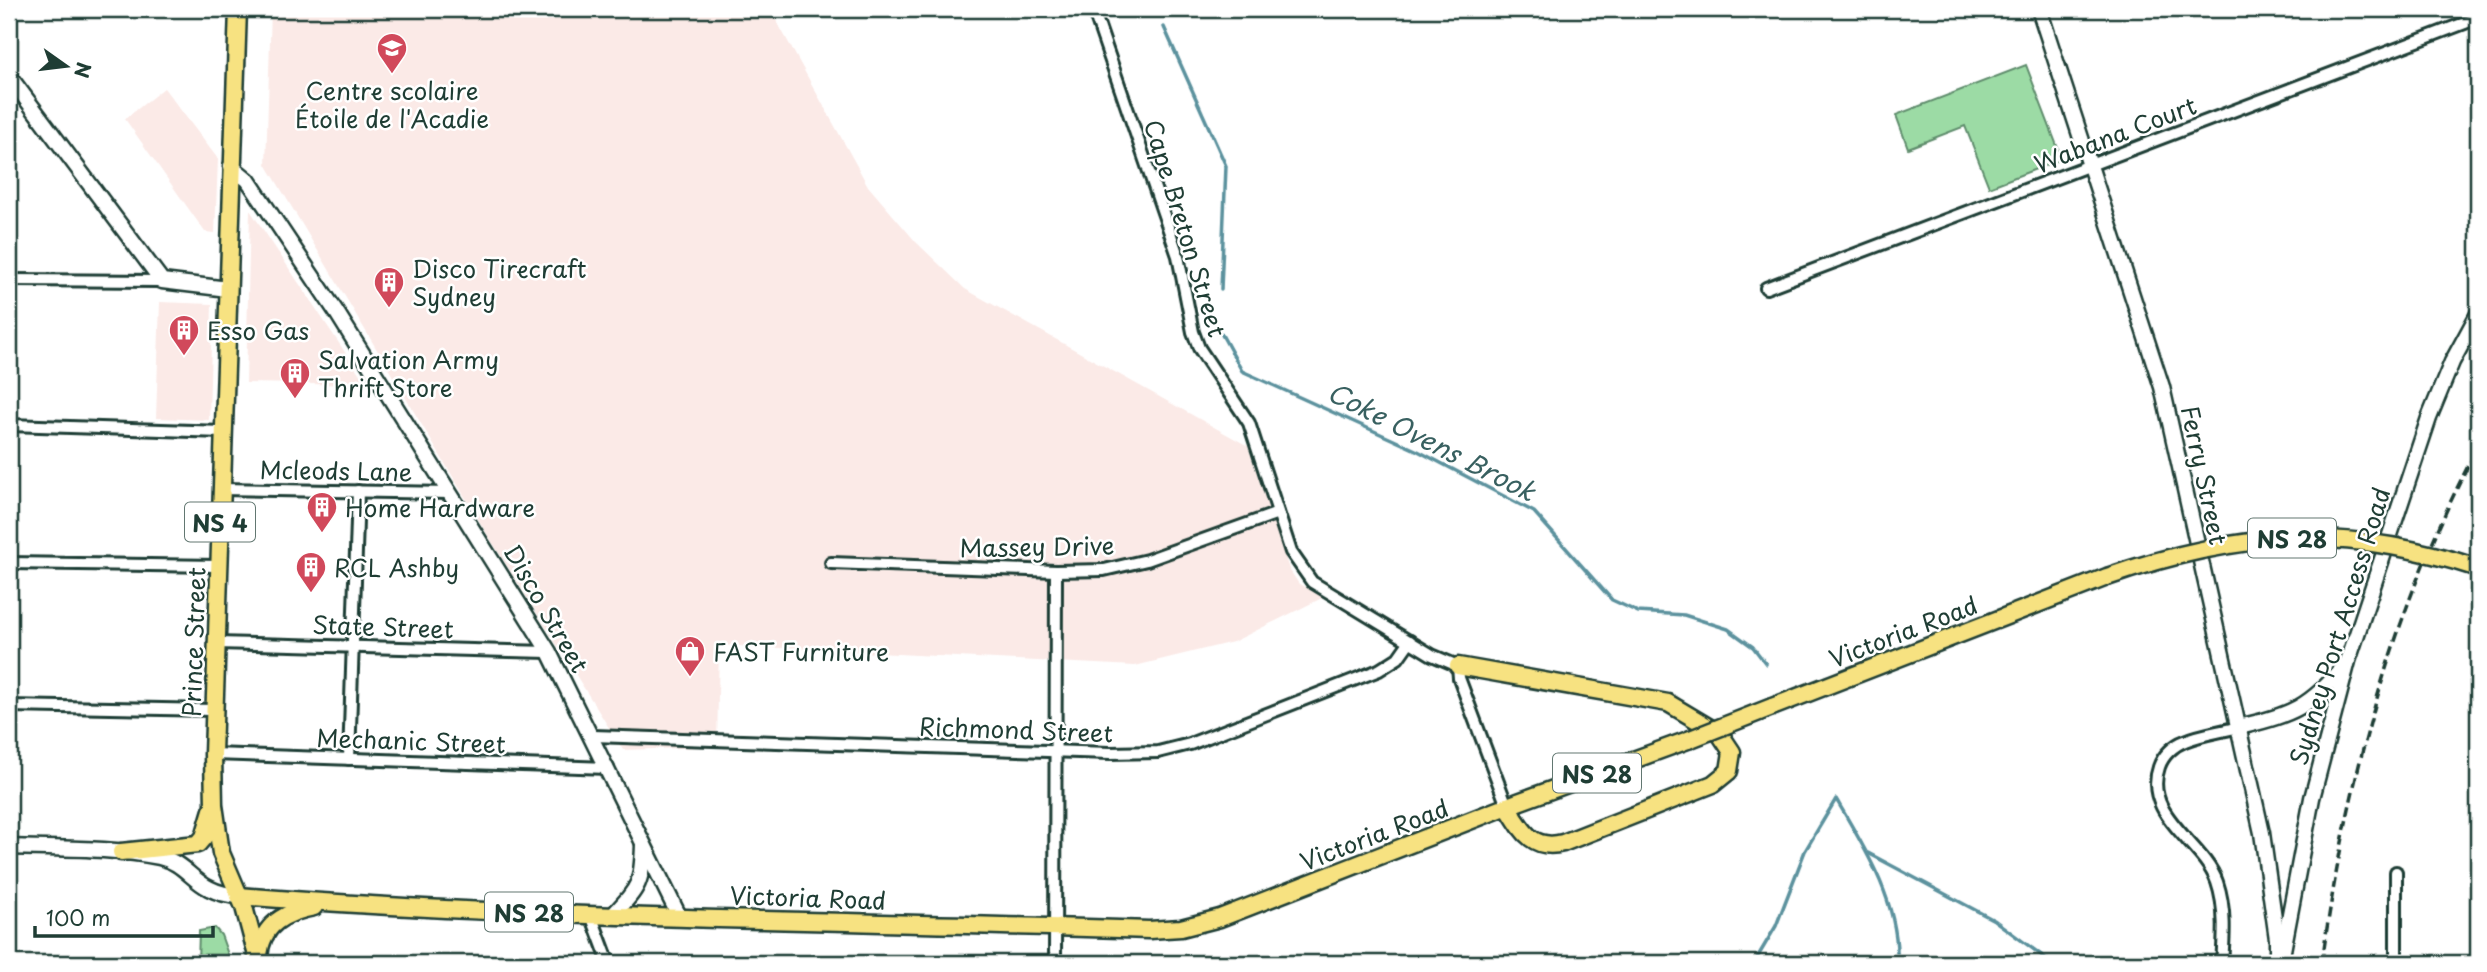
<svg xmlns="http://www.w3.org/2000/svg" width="2487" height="972" font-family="'Playpen Sans',sans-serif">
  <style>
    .built { fill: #fbeae7 }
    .green { fill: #9cdba5; stroke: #5e8c6c; stroke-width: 2 }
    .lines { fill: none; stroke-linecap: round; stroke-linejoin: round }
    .stream { stroke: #5c929e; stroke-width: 3.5 }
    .street-casing { stroke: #1f3d34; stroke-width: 16 }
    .secondary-casing { stroke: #1f3d34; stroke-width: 19 }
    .primary-casing { stroke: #1f3d34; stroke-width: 21 }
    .street { stroke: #fff; stroke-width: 10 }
    .secondary { stroke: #fff; stroke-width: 14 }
    .primary { stroke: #f7e281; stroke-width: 16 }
    .rail { stroke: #1f3d34; stroke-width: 3.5; stroke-dasharray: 10 5; stroke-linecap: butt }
    .primary-bridge-casing { stroke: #1f3d34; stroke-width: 21; stroke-linecap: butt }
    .primary-bridge { stroke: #f7e281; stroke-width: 16 }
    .labels { text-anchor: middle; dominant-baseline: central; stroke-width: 5; stroke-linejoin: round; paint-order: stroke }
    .shield { fill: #fff; stroke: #627771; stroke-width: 2 }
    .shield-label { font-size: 23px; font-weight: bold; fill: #1f3d34 }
    .poi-label { font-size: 24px; fill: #1f3d34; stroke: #fff; text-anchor: start }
    .street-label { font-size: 24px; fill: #1f3d34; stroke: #fff }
    .water-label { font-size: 26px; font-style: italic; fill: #386060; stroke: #fff }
  </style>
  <rect width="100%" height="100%" fill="#fff"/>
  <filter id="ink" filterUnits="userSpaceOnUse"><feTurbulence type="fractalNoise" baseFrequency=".0143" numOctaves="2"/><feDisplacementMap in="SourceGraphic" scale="14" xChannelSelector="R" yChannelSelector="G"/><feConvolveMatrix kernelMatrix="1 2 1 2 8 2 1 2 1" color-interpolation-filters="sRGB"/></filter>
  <g filter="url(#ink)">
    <g class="built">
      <path d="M 271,9 L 770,9 L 868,186 L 916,242 L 965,289 L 1248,446 L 1289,569 L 1299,584 L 1324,597 L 1233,642 L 1135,666 L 719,645 L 717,747 L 623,750 L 484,529 L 266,164 Z"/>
      <path d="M 164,88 L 218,159 L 215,233 L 205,232 L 125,119 Z"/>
      <path d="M 250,210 L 367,385 L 246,383 Z"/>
      <path d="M 160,302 L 212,304 L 209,420 L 156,418 Z"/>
    </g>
    <g class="green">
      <path d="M 2026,65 L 2062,159 L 1989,187 L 1965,126 L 1908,148 L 1896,115 Z"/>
      <path d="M 215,928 L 221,935 L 231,963 L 198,963 L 199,931 Z"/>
    </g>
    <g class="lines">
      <g class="stream">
        <path d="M 1164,27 L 1226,166 L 1221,289"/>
        <path d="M 1221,333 L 1242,371 L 1418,451 L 1534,512 L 1612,600 L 1638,612 L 1684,615 L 1728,629 L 1753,647 L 1766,664"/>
        <path d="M 1868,853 L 1994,920 L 2052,963"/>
        <path d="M 1754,963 L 1776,926 L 1805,851 L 1836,799 C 1865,848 1900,904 1897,963"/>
      </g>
      <g class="street-casing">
        <g id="street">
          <path d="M 1093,9 L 1178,256 L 1193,332 L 1199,348 L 1249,423 L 1291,552 L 1312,582 L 1432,655 L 1458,666 L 1459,678 L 1507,806"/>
          <path d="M 9,280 L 162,281"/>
          <path d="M 1766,288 L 2478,18"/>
          <path d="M 9,425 L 223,432"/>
          <path d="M 221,489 L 450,493"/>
          <path d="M 9,563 L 219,566"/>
          <path d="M 831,563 L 1056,571 L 1104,570 L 1147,560 L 1278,513"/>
          <path d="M 217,643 L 549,652"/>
          <path d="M 9,706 L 213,710"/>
          <path d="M 593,736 L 1110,753 L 1158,752 L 1190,744 L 1379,670 L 1398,658 L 1410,641"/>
          <path d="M 213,754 L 608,768"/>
          <path d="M 349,759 L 358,491"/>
          <path d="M 2396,872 L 2396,963"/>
          <path d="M 591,915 L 609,963"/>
          <path d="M 1055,963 L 1056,571"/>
          <path d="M 2222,963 C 2224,937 2226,908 2217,882 C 2203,842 2142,816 2159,767 C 2163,755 2174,745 2185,741 C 2201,734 2221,732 2238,727"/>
        </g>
      </g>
      <g class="secondary-casing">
        <g id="secondary">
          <path d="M 2039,9 L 2162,387 L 2262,833 L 2277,939 L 2277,963"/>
          <path d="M 9,76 L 162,281 L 228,289"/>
          <path d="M 231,166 L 248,180 L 337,313 L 549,652 L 679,916"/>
          <path d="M 2238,727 C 2290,716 2311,707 2345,665"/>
          <path d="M 9,847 C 58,849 111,847 159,857 C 192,864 193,893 239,896"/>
          <path d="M 613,915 C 640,886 642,883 643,844"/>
          <path d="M 2282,956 L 2312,798 L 2348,661 L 2429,418 L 2452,362 L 2478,314"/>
        </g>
      </g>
      <g class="primary-casing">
        <g id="primary">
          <path d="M 238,9 L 213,754 L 214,805 L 221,853 L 244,907 L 259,963"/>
          <path d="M 1458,666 L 1668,703 L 1720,734 L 1732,752 L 1729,771 L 1713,784 L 1563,843 C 1532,851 1522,830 1507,806"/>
          <path d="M 1772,707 L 2107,577"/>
          <path d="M 121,852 L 198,844 L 204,837 L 212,810"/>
          <path d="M 239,896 C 542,920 846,920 1149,930 L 1181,928 L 1220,918 L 1518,802 L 1688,740"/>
          <path d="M 259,957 C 261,924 286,912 314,907"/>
        </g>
      </g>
      <use href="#street" class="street"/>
      <use href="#secondary" class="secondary"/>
      <use href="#primary" class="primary"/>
      <path class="rail" d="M 2322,963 C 2346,785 2393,606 2478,447"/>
      <g class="primary-bridge-casing">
        <g id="primary-bridge">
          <path d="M 2107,577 C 2238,531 2344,524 2478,568"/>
          <path d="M 1688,740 L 1772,707"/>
        </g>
      </g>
      <use href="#primary-bridge" class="primary-bridge"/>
    </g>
  </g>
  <defs>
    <g id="school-pin" transform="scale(1.575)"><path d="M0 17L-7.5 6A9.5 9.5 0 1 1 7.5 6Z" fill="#d1495b" stroke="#fff"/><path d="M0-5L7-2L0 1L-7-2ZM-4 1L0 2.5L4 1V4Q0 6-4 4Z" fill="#fff"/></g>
    <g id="building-pin" transform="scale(1.575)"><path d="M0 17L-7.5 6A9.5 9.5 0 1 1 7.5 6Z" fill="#d1495b" stroke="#fff"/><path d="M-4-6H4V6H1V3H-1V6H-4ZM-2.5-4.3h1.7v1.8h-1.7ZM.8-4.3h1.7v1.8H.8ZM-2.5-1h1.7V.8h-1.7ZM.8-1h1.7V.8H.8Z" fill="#fff"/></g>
    <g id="shop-pin" transform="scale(1.575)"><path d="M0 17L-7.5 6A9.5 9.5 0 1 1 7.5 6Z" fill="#d1495b" stroke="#fff"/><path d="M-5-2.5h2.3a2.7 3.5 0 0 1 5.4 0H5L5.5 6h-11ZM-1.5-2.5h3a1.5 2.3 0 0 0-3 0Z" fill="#fff"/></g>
  </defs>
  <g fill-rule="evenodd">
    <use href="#school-pin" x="392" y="48"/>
    <use href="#building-pin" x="389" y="282"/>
    <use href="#building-pin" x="184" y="330"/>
    <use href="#building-pin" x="295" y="373"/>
    <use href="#building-pin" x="322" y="507"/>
    <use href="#building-pin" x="311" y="567"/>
    <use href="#shop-pin" x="690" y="651"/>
  </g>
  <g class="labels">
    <g class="shield">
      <rect x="185" y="502.5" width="70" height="39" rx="5"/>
      <rect x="2248" y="518.5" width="88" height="39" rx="5"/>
      <rect x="1553" y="753.5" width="88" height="39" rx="5"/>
      <rect x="485" y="892.5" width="88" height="39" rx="5"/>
    </g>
    <g class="shield-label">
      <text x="220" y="522">NS 4</text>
      <text x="2292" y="538">NS 28</text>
      <text x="1597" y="773">NS 28</text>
      <text x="529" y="912">NS 28</text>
    </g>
    <g class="poi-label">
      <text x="392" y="90" text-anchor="middle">Centre scolaire<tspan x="392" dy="28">Étoile de l'Acadie</tspan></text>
      <text x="412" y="268">Disco Tirecraft<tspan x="412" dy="28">Sydney</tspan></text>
      <text x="207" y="330">Esso Gas</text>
      <text x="318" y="359">Salvation Army<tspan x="318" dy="28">Thrift Store</tspan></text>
      <text x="345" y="507">Home Hardware</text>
      <text x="334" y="567">RCL Ashby</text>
      <text x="713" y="651">FAST Furniture</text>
    </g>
    <g class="street-label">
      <text transform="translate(2115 134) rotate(-21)">Wabana Court</text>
      <text transform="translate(1186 228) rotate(73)">Cape Breton Street</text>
      <text transform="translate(336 470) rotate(1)">Mcleods Lane</text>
      <text transform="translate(2205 475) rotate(78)">Ferry Street</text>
      <text transform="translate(1037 546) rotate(-1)">Massey Drive</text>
      <text transform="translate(547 608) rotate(60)">Disco Street</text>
      <text transform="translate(383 626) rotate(2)">State Street</text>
      <text transform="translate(2339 626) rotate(-73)">Sydney Port Access Road</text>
      <text transform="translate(1903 631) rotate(-21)">Victoria Road</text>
      <text transform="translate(193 642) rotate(-88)">Prince Street</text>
      <text transform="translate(1016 729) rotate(2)">Richmond Street</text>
      <text transform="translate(411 740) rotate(2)">Mechanic Street</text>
      <text transform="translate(1374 834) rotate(-21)">Victoria Road</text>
      <text transform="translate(808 897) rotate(2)">Victoria Road</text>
    </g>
    <g class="water-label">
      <text transform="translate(1432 441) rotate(27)">Coke Ovens Brook</text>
    </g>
  </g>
  <rect width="2487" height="972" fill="none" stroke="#fff" stroke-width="35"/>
  <rect x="18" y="18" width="2452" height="937" fill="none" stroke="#1f3d34" stroke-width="2.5" filter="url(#ink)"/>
  <g transform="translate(66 66) rotate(104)" stroke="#ffffff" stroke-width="5" paint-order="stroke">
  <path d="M0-5L12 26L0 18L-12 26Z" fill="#1f3d34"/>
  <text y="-10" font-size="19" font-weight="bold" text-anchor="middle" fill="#1f3d34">N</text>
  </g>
  <path d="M35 926v10h178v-10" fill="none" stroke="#1f3d34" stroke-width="3.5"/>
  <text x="46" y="926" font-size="21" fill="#1f3d34" stroke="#ffffff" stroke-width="5" paint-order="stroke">100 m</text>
</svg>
